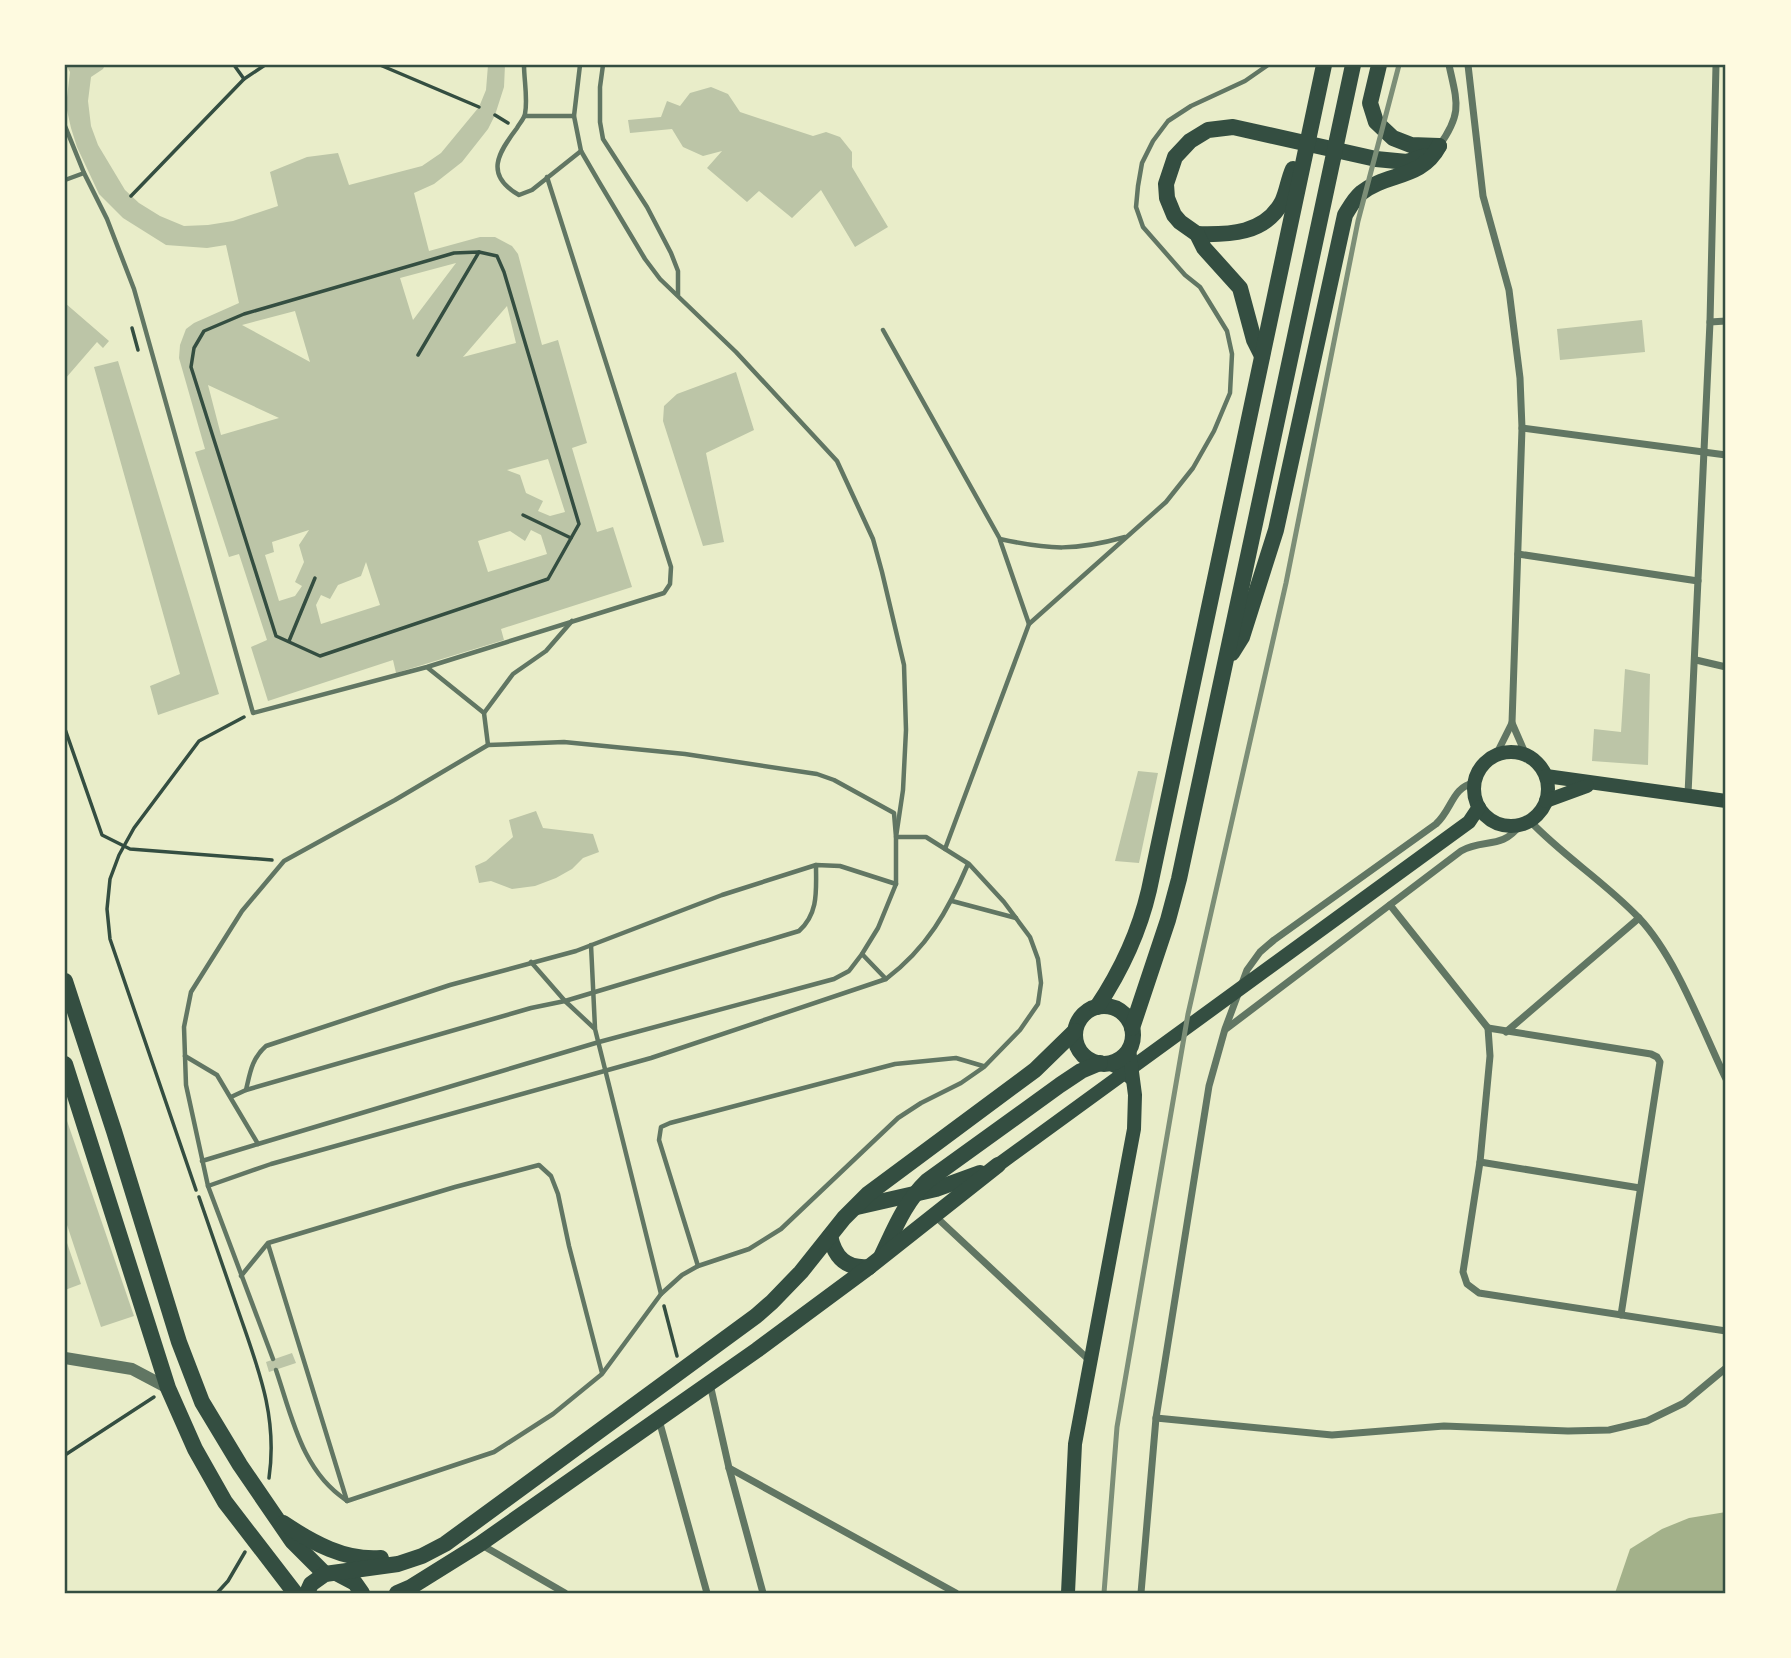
<svg xmlns="http://www.w3.org/2000/svg" width="1791" height="1658" font-family="'Titillium Web',sans-serif">
  <style>
    .water { fill: #a3b18a }
    .building { fill: #bcc5a7; fill-rule: evenodd }
    .lines { fill: none; stroke-linecap: round; stroke-linejoin: round }
    .path { stroke: #344e41; stroke-width: 3.5 }
    .service { stroke: #617663; stroke-width: 4.5 }
    .minor { stroke: #617663; stroke-width: 7 }
    .tertiary { stroke: #617663; stroke-width: 12 }
    .secondary { stroke: #344e41; stroke-width: 14 }
    .primary { stroke: #344e41; stroke-width: 16 }
    .rail { stroke: #7c8e77; stroke-width: 5 }
    .neatline { fill: none; stroke: #344e41; stroke-width: 2.5 }
  </style>
  <rect width="100%" height="100%" fill="#e9edc9"/>
  <path class="water" d="M 1726,1512 L 1726,1593 L 1615,1593 L 1630,1549 L 1662,1529 L 1689,1518 Z"/>
  <g class="building">
    <path d="M 66,65 L 105,65 L 103,69 L 91,77 L 88,101 L 91,126 L 98,145 L 125,190 L 139,203 L 160,216 L 184,226 L 208,225 L 233,221 L 278,206 L 270,172 L 307,157 L 338,153 L 349,185 L 422,166 L 441,153 L 479,107 L 486,90 L 488,65 L 505,65 L 504,87 L 495,115 L 488,129 L 462,162 L 434,184 L 414,193 L 429,251 L 480,237 L 495,237 L 512,246 L 518,254 L 542,345 L 558,340 L 587,443 L 572,448 L 597,532 L 613,527 L 632,587 L 501,629 L 504,640 L 396,673 L 393,660 L 268,701 L 251,647 L 267,640 L 239,554 L 229,557 L 195,452 L 205,449 L 179,358 L 180,345 L 186,329 L 194,323 L 239,303 L 226,245 L 207,248 L 166,245 L 123,218 L 99,194 L 77,147 L 71,128 L 66,106 L 70,72 ZM 456,263 L 413,320 L 400,278 ZM 507,306 L 516,343 L 463,357 ZM 295,311 L 310,362 L 242,325 ZM 208,385 L 279,418 L 221,435 ZM 548,459 L 565,512 L 550,516 L 538,511 L 543,501 L 526,493 L 520,475 L 507,470 ZM 309,530 L 299,545 L 304,562 L 295,582 L 302,586 L 295,596 L 279,601 L 265,555 L 274,552 L 272,542 ZM 531,530 L 541,535 L 547,554 L 488,572 L 478,541 L 510,531 L 525,541 ZM 366,562 L 380,605 L 321,624 L 316,605 L 321,595 L 330,599 L 338,585 L 361,576 Z"/>
    <path d="M 711,87 L 728,94 L 740,112 L 813,136 L 826,132 L 840,137 L 852,152 L 852,167 L 888,227 L 855,247 L 821,190 L 792,218 L 759,191 L 747,202 L 707,168 L 722,151 L 703,156 L 683,147 L 672,129 L 630,133 L 628,120 L 661,117 L 667,101 L 680,106 L 690,93 Z"/>
    <path d="M 65,303 L 109,341 L 103,348 L 97,342 L 65,379 Z"/>
    <path d="M 1642,320 L 1645,352 L 1560,360 L 1557,329 Z"/>
    <path d="M 118,361 L 219,694 L 158,715 L 150,686 L 180,674 L 94,367 Z"/>
    <path d="M 736,372 L 754,430 L 706,453 L 724,542 L 703,546 L 663,421 L 664,406 L 677,394 Z"/>
    <path d="M 1625,669 L 1650,674 L 1648,765 L 1592,761 L 1594,729 L 1621,732 Z"/>
    <path d="M 1138,771 L 1158,773 L 1139,863 L 1115,861 Z"/>
    <path d="M 536,811 L 543,828 L 593,834 L 599,852 L 583,858 L 572,869 L 556,878 L 535,886 L 512,889 L 491,881 L 479,883 L 475,866 L 486,861 L 513,837 L 509,820 Z"/>
    <path d="M 65,1115 L 134,1316 L 101,1327 L 65,1219 Z"/>
    <path d="M 65,1237 L 81,1284 L 65,1290 Z"/>
    <path d="M 292,1353 L 296,1363 L 269,1372 L 266,1362 Z"/>
  </g>
  <g class="lines">
    <g class="path">
      <path d="M 234,65 L 244,79"/>
      <path d="M 380,65 L 479,107"/>
      <path d="M 495,115 L 508,123"/>
      <path d="M 131,196 L 244,79 L 265,65"/>
      <path d="M 479,252 L 497,256 L 504,272 L 579,524 L 548,579 L 320,656 L 276,636 L 191,367 L 194,348 L 204,331 L 244,314 L 454,253 Z"/>
      <path d="M 132,328 L 138,350"/>
      <path d="M 418,355 L 479,252"/>
      <path d="M 523,515 L 571,538"/>
      <path d="M 289,641 L 315,578"/>
      <path d="M 65,729 L 102,835 L 130,849 L 272,860"/>
      <path d="M 196,1190 L 110,939 L 107,909 L 110,879 L 119,855 L 134,828 L 199,741 L 244,717"/>
      <path d="M 199,1197 C 212,1235 225,1272 238,1310 C 258,1368 278,1416 269,1478"/>
      <path d="M 664,1306 L 677,1356"/>
      <path d="M 65,1455 L 154,1397"/>
      <path d="M 217,1593 L 228,1581 L 245,1552"/>
    </g>
    <g class="service">
      <path d="M 524,65 C 524,80 528,99 525,114 C 524,119 519,124 517,128 C 498,153 484,175 519,195 L 532,190 L 581,151"/>
      <path d="M 603,65 L 600,87 L 600,122 L 603,139 L 647,207 L 671,253 L 678,271 L 678,295"/>
      <path d="M 525,116 L 574,116"/>
      <path d="M 65,126 L 84,173 L 65,180"/>
      <path d="M 84,173 L 107,219 L 134,289 L 253,713 L 427,667 L 664,593 L 670,584 L 671,567 L 547,177"/>
      <path d="M 883,330 L 1000,539 C 1050,550 1075,551 1125,537"/>
      <path d="M 1000,540 L 1029,624"/>
      <path d="M 428,668 L 484,713 L 488,745"/>
      <path d="M 484,713 L 513,674 L 546,651 L 572,621"/>
      <path d="M 945,849 L 1029,624 L 1166,502 L 1193,468 L 1214,431 L 1230,393 L 1232,354 L 1227,331 L 1200,287 L 1185,275 L 1143,227 L 1136,207 L 1138,186 L 1142,163 L 1153,141 L 1168,121 L 1191,106 L 1245,81 L 1268,65"/>
      <path d="M 952,901 L 1016,918"/>
      <path d="M 591,945 L 595,1028"/>
      <path d="M 862,954 L 886,979"/>
      <path d="M 185,1056 L 217,1075 L 258,1144 L 202,1161"/>
      <path d="M 246,1090 C 250,1073 252,1058 266,1046 L 450,985 L 576,951 L 722,895 L 816,865 L 840,866 L 896,884"/>
      <path d="M 231,1097 L 246,1090 L 531,1008 L 565,1001 L 799,931 C 819,913 816,890 816,865"/>
      <path d="M 258,1144 L 599,1042 L 834,979 L 849,971 L 862,954 L 878,928 L 896,884 L 896,837 L 903,790 L 906,730 L 904,665 L 882,572 L 873,539 L 837,461 L 736,352 L 660,279 L 645,259 L 599,182 L 581,151 L 574,116 L 580,65"/>
      <path d="M 208,1186 L 271,1164 L 651,1058 L 886,979 C 927,948 948,911 968,864"/>
      <path d="M 268,1244 L 347,1501"/>
      <path d="M 698,1266 L 659,1140 L 661,1127 L 670,1123 L 895,1064 L 956,1058 L 983,1066"/>
      <path d="M 241,1276 L 268,1243 L 455,1187 L 539,1165 L 551,1176 L 558,1194 L 569,1246 L 602,1373"/>
      <path d="M 273,1359 L 208,1186 L 186,1085 L 184,1027 L 191,992 L 242,911 L 284,861 L 395,800 L 488,745 L 564,742 L 685,754 L 817,774 L 834,780 L 894,813 L 896,837 L 926,837 L 969,864 L 1004,902 L 1030,937 L 1038,959 L 1041,983 L 1038,1004 L 1020,1030 L 984,1067 L 961,1083 L 921,1103 L 898,1118 L 781,1229 L 749,1249 L 698,1266 L 682,1275 L 661,1294"/>
      <path d="M 276,1370 C 292,1417 302,1471 346,1500"/>
      <path d="M 347,1501 L 494,1452 L 553,1414 L 602,1374 L 661,1294 L 595,1029 L 565,1001 L 531,962"/>
    </g>
    <g class="minor">
      <path d="M 1468,65 L 1483,196 L 1509,290 L 1520,378 L 1522,428 L 1512,723 L 1496,755"/>
      <path d="M 1439,146 C 1463,113 1457,102 1449,65"/>
      <path d="M 1710,322 L 1726,321"/>
      <path d="M 1522,428 L 1726,455"/>
      <path d="M 1518,554 L 1698,581"/>
      <path d="M 1696,660 L 1726,667"/>
      <path d="M 1512,723 L 1526,755"/>
      <path d="M 1688,794 L 1710,322 L 1716,65"/>
      <path d="M 1530,821 C 1563,856 1605,882 1639,918 C 1676,957 1702,1029 1726,1079"/>
      <path d="M 1390,905 L 1488,1028 L 1490,1056 L 1480,1162 L 1463,1272 L 1467,1284 L 1479,1293 L 1726,1331"/>
      <path d="M 1488,1028 L 1651,1054 L 1657,1057 L 1660,1062 L 1621,1315"/>
      <path d="M 1226,1029 L 1461,851 C 1483,838 1502,850 1520,825"/>
      <path d="M 1506,1032 L 1639,918"/>
      <path d="M 1480,1162 L 1640,1188"/>
      <path d="M 935,1216 L 1089,1360"/>
      <path d="M 710,1384 L 729,1468 L 763,1593"/>
      <path d="M 1156,1418 L 1332,1435 L 1444,1426 L 1568,1431 L 1609,1430 L 1647,1421 L 1684,1403 L 1726,1368"/>
      <path d="M 659,1420 L 707,1593"/>
      <path d="M 729,1468 L 956,1593"/>
      <path d="M 480,1544 L 565,1593"/>
      <path d="M 1141,1593 L 1156,1418 L 1209,1086 L 1225,1029 L 1247,970 L 1260,952 L 1274,940 L 1436,824 C 1452,810 1452,787 1474,783"/>
    </g>
    <path class="tertiary" d="M 65,1358 L 132,1369 L 168,1388"/>
    <g class="secondary">
      <circle cx="1511" cy="789" r="37"/>
      <path d="M 1546,776 L 1726,801"/>
      <path d="M 1546,801 L 1587,786"/>
      <path d="M 1109,1063 L 1121,1069 L 1131,1078"/>
      <path d="M 998,1165 L 1469,822 L 1479,807"/>
      <path d="M 1068,1593 L 1075,1444 L 1134,1129 L 1135,1095 L 1129,1049"/>
    </g>
    <g class="primary">
      <path d="M 1379,65 L 1370,103 L 1376,122 L 1393,138 L 1411,145 L 1439,146"/>
      <path d="M 1197,234 C 1229,235 1265,234 1282,202 C 1287,192 1288,180 1293,169"/>
      <path d="M 1262,356 L 1254,340 L 1240,288 L 1204,248 L 1197,234 L 1180,222 L 1174,215 L 1167,198 L 1166,184 L 1175,157 L 1190,141 L 1208,130 L 1233,127 L 1376,159 L 1407,162 L 1426,156"/>
      <path d="M 1232,653 L 1242,637 L 1276,530 L 1345,215 C 1350,207 1354,199 1361,193 C 1387,172 1421,180 1439,146"/>
      <path d="M 65,981 L 114,1131 L 179,1342 L 202,1402 L 240,1465 L 292,1541 L 325,1574"/>
      <circle cx="1104" cy="1035" r="29"/>
      <path d="M 1097,1007 C 1121,971 1139,933 1149,890 L 1324,65"/>
      <path d="M 1132,1028 L 1168,920 L 1179,879 L 1353,65"/>
      <path d="M 65,1064 L 168,1388 L 195,1449 L 225,1502 L 295,1593"/>
      <path d="M 857,1207 L 936,1189 L 980,1173"/>
      <path d="M 830,1236 C 835,1258 846,1269 869,1267"/>
      <path d="M 882,1255 C 895,1228 905,1202 927,1181 L 1060,1085 L 1081,1071 L 1100,1063"/>
      <path d="M 283,1523 C 313,1543 345,1561 381,1558"/>
      <path d="M 336,1573 L 355,1583 L 362,1593"/>
      <path d="M 307,1593 L 311,1584 L 325,1574 L 398,1564 L 422,1556 L 445,1544 L 756,1316 L 772,1302 L 801,1272 L 844,1218 L 868,1194 L 1035,1070 L 1075,1031"/>
      <path d="M 397,1593 L 411,1587 L 480,1544 L 757,1350 L 869,1267 L 998,1165"/>
    </g>
    <path class="rail" d="M 1104,1593 L 1117,1427 L 1188,1014 L 1286,583 L 1358,221 L 1399,65"/>
  </g>
  <rect width="1791" height="1658" fill="none" stroke="#fefae0" stroke-width="133"/>
  <rect x="66" y="66" width="1658" height="1526" class="neatline"/>
</svg>
